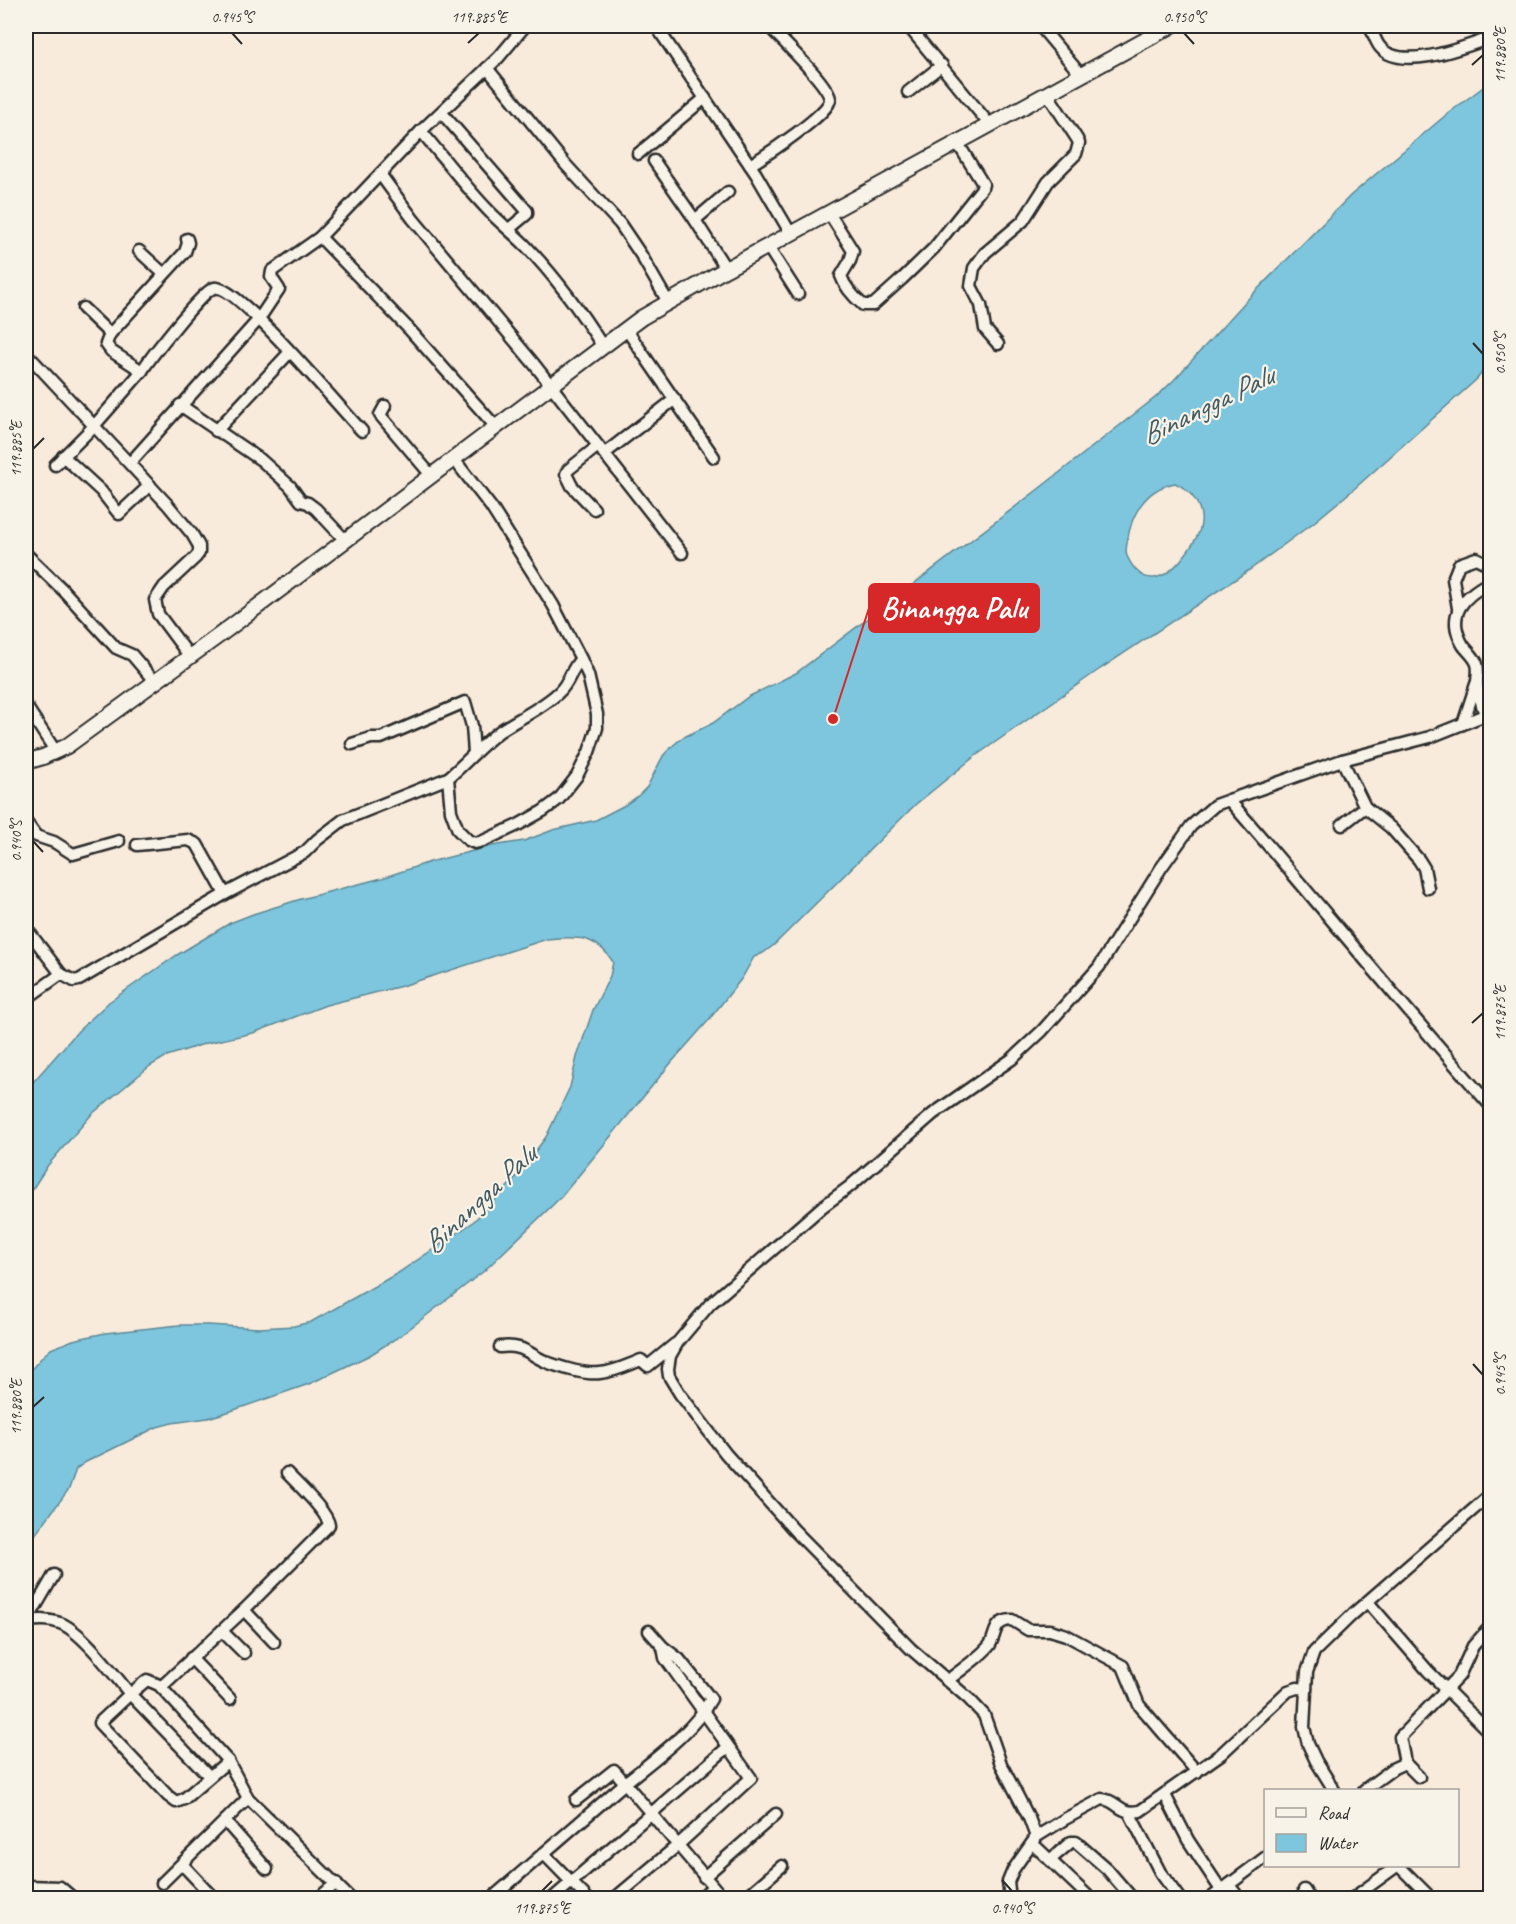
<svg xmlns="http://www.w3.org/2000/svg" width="1516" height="1924" font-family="Caveat,sans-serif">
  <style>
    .water { fill: #7dc6de; stroke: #5c8896; stroke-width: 1.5; fill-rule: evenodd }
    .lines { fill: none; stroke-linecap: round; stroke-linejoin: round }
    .minor-casing { stroke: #2b2b2b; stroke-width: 15 }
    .major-casing { stroke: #2b2b2b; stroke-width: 18 }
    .minor { stroke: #f7f3e8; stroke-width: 10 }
    .major { stroke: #f7f3e8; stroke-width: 14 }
    .ticks { fill: none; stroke: #2b2b2b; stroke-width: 2 }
    .labels { text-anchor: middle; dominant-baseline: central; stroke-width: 4.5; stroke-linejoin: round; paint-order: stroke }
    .water-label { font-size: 30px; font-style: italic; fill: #445a61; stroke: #f7f3e8 }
    .leader { fill: none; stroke: #d62828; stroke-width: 2 }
    .callout-dot { fill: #d62828; stroke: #f7f3e8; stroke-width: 2 }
    .callout { fill: #d62828; stroke: #d62828; stroke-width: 2 }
    .callout-label { font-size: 30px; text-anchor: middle; font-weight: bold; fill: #fff }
    .neatline { fill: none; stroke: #2b2b2b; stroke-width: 2 }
    .ticks-label { font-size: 15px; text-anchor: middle; fill: #2b2b2b }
  </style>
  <rect width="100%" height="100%" fill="#f8ebdb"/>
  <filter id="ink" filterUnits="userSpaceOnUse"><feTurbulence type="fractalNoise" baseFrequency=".0167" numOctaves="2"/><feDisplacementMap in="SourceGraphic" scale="12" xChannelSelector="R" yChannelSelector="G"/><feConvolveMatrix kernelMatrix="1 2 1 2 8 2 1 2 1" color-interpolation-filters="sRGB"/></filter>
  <g filter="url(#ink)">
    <path class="water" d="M 1490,82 L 1490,362 L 1477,379 L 1354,489 L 1313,523 L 1251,569 L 1100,669 L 974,757 L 916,804 L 774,945 L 763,953 L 754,957 L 742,978 L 708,1021 L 671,1063 L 561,1197 L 484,1271 L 400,1336 L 370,1355 L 309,1384 L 231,1411 L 208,1418 L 172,1423 L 157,1427 L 86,1462 L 76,1469 L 69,1489 L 26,1547 L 26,1375 L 44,1355 L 51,1349 L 73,1340 L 105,1333 L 179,1325 L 208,1325 L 259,1328 L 294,1326 L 311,1322 L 398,1273 L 472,1223 L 513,1181 L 546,1137 L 570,1087 L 577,1057 L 593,1010 L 610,976 L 613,962 C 596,935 576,936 547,939 L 402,986 L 326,1005 L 253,1033 L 207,1043 L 167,1056 L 150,1066 L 92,1114 L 48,1165 L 26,1199 L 26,1090 L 78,1031 L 109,1002 L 177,955 L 230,923 L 253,914 L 301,899 L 382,878 L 430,862 L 492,846 L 524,841 L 553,830 L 596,820 L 625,805 L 638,796 L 647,787 L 663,756 L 670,748 L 682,738 L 713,723 L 748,697 L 796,673 L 1036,491 L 1156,397 L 1174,380 L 1246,301 L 1351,195 L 1446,115 ZM 1175,483 C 1190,489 1203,506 1201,523 C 1200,535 1192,546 1185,555 C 1168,577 1146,591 1129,560 C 1125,554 1126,549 1127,543 C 1131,514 1145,489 1175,483 Z"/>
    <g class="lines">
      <g class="minor-casing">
        <g id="minor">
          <path d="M 656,26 L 756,174 L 791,234"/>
          <path d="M 908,26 L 990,125"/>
          <path d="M 1040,26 L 1081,75"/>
          <path d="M 1370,26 C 1373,32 1375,41 1380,47 C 1400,72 1465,47 1490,38"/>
          <path d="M 487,68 L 566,165 L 620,224 L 641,255 L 668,302"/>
          <path d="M 908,92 L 942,65"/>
          <path d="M 442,113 L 527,211 L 527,214 L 509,229"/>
          <path d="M 421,131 C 443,157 464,185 487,209 C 499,222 512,232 524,244 C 555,276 580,310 603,347"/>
          <path d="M 638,154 L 705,98"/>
          <path d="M 654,161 L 695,220 L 726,269"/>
          <path d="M 750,165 C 763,157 832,112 830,99 C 828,83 781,40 769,26"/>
          <path d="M 380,174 L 413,219 L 534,364 L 682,553"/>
          <path d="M 829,213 L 853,251 L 850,261 L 841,276 C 845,288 854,297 863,305 L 873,305 L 902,279 L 934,248 L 982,188 L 983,184 L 957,142"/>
          <path d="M 695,220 L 728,192"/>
          <path d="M 320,237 L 409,329 L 496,427"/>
          <path d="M 768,247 L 798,294"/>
          <path d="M 139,251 L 164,274"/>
          <path d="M 83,308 L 110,334"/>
          <path d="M 626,329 L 714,457"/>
          <path d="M 998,344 L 985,329 L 981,305 L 971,286 L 974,268 L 985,253 L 1023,221 L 1048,182 L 1076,154 L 1079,143 L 1077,139 L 1047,93"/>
          <path d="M 26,353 L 168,505 L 192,534 L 199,546 L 199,553 L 196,557 L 164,587 L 155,600 L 158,614 L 190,657"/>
          <path d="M 142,371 C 150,358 202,291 214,288 C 236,282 342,411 362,431"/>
          <path d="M 180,405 L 261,460 L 290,486 L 301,501 L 308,503 L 316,509 L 345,540"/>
          <path d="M 385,406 L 380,415 L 431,475"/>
          <path d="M 216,431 L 290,352"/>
          <path d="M 604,454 L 675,399"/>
          <path d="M 63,456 L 101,491 L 119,514 L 150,485"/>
          <path d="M 453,458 L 491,507 L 553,605 L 581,659 L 588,675 L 597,714 L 597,728 L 589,752 L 577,776 L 559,799 L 543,811 L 518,825 L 483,841 L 475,843 L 468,840 L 458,830 L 451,811 L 448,778 C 466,763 481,745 500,731 C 519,718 541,709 558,693 C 570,683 571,668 581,659"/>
          <path d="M 130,463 L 259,319 L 279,289 L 271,277 L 272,271 L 320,237 L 421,131 L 499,57 L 525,26"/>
          <path d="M 55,465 L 94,426 L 142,371 L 111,351 L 106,344 L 110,334 L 185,252 L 188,243 L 187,239"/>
          <path d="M 594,509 L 572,486 L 566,474 L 568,470 L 598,446"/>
          <path d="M 26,554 L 63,590 L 116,648 L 132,655 L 155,682"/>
          <path d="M 1458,608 L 1453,579 L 1459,564 L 1476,558 L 1490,565"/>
          <path d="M 26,706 L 56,752"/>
          <path d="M 1485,715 C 1482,705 1478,694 1477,683 C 1477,677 1479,670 1477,664 C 1475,657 1467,651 1463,645 C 1445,614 1464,596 1490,582"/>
          <path d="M 1463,724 L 1476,684"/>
          <path d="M 352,744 L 371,738 L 381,738 L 465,702 L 472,726 L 474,753"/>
          <path d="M 1342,760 L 1365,807 L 1391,828 L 1419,860 L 1424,868 L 1428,888"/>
          <path d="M 1229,800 C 1317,901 1401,1005 1490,1105"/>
          <path d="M 26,822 L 36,836 L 54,842 L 73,854 L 119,841"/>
          <path d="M 1342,825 L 1365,807"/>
          <path d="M 137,845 L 188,840 L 197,844 L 225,894"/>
          <path d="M 26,928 L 61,974 L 74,981 L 79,980 L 225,894 L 305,852 L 317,840 L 343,820 L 448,778"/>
          <path d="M 26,999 L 61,974"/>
          <path d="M 500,1347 C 525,1344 528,1355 549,1363 C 563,1368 584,1375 600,1373 C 614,1372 628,1365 641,1360 L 648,1366 L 675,1344"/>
          <path d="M 1368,1602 L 1428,1671 L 1490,1733"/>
          <path d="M 27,1621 C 38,1620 49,1619 60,1623 C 83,1632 114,1675 130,1694 L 147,1680 L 159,1685 L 228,1761 L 248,1798 L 350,1898"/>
          <path d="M 26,1623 L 54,1575"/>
          <path d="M 222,1631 L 244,1653"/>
          <path d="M 274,1642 L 244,1610 L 329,1525 C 327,1511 297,1484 287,1473"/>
          <path d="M 191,1658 L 230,1699"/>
          <path d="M 947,1681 C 960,1670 978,1659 989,1646 C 997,1635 992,1621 1012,1620 L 1028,1630 L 1050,1630 L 1066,1635 L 1123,1666 L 1139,1705 L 1197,1772"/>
          <path d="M 161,1687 L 244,1610"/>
          <path d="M 1405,1763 L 1400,1737 L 1459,1676 L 1473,1646 L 1490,1627"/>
          <path d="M 209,1776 L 130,1694 L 99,1723 L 168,1796 L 176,1802 L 184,1799 L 228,1761"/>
          <path d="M 1334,1790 L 1316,1761 L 1308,1744 L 1304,1727 L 1307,1672 L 1314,1652 L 1353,1614 L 1490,1495"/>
          <path d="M 1364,1790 L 1394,1768 L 1405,1763 L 1419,1777"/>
          <path d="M 1165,1795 L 1188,1840 L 1221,1890"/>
          <path d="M 576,1800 L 614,1770 L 625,1783 C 654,1759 693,1732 711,1699 L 679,1659 L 663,1647 L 649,1631"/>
          <path d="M 1129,1812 L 1160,1872 L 1179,1898"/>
          <path d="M 225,1821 L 267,1869"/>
          <path d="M 1036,1837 L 1029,1818 L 1001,1764 L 984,1715 L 969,1699 L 911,1649 L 794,1530 L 726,1454 L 680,1394 L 669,1376 L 668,1369 L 670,1356 L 678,1342 L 710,1304 L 822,1207 L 849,1187 L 933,1114 L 1012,1059 L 1042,1031 L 1099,967 L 1161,868 L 1191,826 L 1215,805 L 1229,800 L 1342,760 L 1430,737 L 1485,715 L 1490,721"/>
          <path d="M 1033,1844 L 1090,1898"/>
          <path d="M 544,1854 L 587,1898"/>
          <path d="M 1050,1860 L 1071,1842 L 1076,1842 L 1107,1869 L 1132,1898"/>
          <path d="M 182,1864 L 214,1898"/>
          <path d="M 1399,1866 L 1431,1898"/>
          <path d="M 704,1877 L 776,1814"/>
          <path d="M 162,1883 L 248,1798"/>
          <path d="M 1229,1885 L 1239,1898"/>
          <path d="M 26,1886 L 60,1887 L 73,1898"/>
          <path d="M 1304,1890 L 1309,1898"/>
          <path d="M 319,1898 L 336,1883"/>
          <path d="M 492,1898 L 625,1783 L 723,1898"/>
          <path d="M 553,1898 L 728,1747"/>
          <path d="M 615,1898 L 678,1845 L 751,1778 L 665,1658 L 663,1647"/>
          <path d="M 700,1898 L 713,1887"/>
          <path d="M 745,1898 L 782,1866"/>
          <path d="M 1010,1898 L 1008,1882 L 1013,1870 L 1036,1837 L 1065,1819 L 1102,1799 C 1118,1800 1118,1815 1140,1811 L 1221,1754 L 1288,1691 L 1297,1688 L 1306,1689"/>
          <path d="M 1211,1898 L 1266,1857"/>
          <path d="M 1353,1898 L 1397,1866"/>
        </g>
      </g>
      <g class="major-casing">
        <path id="major" d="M 26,762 L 43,757 L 67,746 L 221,634 L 641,318 L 726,269 L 1171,26"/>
      </g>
      <use href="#minor" class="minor"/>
      <use href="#major" class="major"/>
    </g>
  </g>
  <path class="ticks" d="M 232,33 L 242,44M 1184,33 L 1194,44M 468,43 L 479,33M 1472,65 L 1483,55M 1473,343 L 1483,354M 33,449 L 44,438M 33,841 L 43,852M 1472,1023 L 1483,1013M 1473,1364 L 1483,1375M 33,1407 L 44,1397M 1002,1880 L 1012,1891M 542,1891 L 552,1881"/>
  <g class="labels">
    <g class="water-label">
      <text transform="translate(1207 405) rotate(-26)">Binangga Palu</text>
      <text transform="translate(479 1199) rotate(-43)">Binangga Palu</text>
    </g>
  </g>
  <path class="leader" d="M833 719L869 608"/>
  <circle class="callout-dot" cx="833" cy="719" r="6"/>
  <rect class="callout" x="869" y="584" width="170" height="48" rx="6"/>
  <g class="callout-label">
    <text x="954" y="618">Binangga Palu</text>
  </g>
  <rect width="1516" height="1924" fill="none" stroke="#f7f3e8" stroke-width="66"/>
  <rect x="1264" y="1789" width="195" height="78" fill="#f7f3e8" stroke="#a5a39c" stroke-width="1.5"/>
  <rect x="1276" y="1808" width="30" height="9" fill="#f7f3e8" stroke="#a5a39c" stroke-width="1.5"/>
  <text x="1318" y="1819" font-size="18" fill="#2b2b2b">Road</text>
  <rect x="1276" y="1834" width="30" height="18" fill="#7dc6de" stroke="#a5a39c" stroke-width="1.5"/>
  <text x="1318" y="1849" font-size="18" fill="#2b2b2b">Water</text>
  <rect x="33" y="33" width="1450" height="1858" class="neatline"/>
  <g class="ticks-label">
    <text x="232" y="22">0.945°S</text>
    <text x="479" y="22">119.885°E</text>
    <text x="1184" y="22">0.950°S</text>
    <text transform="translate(1500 55) rotate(-90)" y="5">119.880°E</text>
    <text transform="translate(1500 354) rotate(-90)" y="5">0.950°S</text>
    <text transform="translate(16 449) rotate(-90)" y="5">119.885°E</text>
    <text transform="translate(16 841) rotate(-90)" y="5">0.940°S</text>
    <text transform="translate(1500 1013) rotate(-90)" y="5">119.875°E</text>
    <text transform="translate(1500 1375) rotate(-90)" y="5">0.945°S</text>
    <text transform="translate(16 1407) rotate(-90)" y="5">119.880°E</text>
    <text x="542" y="1913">119.875°E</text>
    <text x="1012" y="1913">0.940°S</text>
  </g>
</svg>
